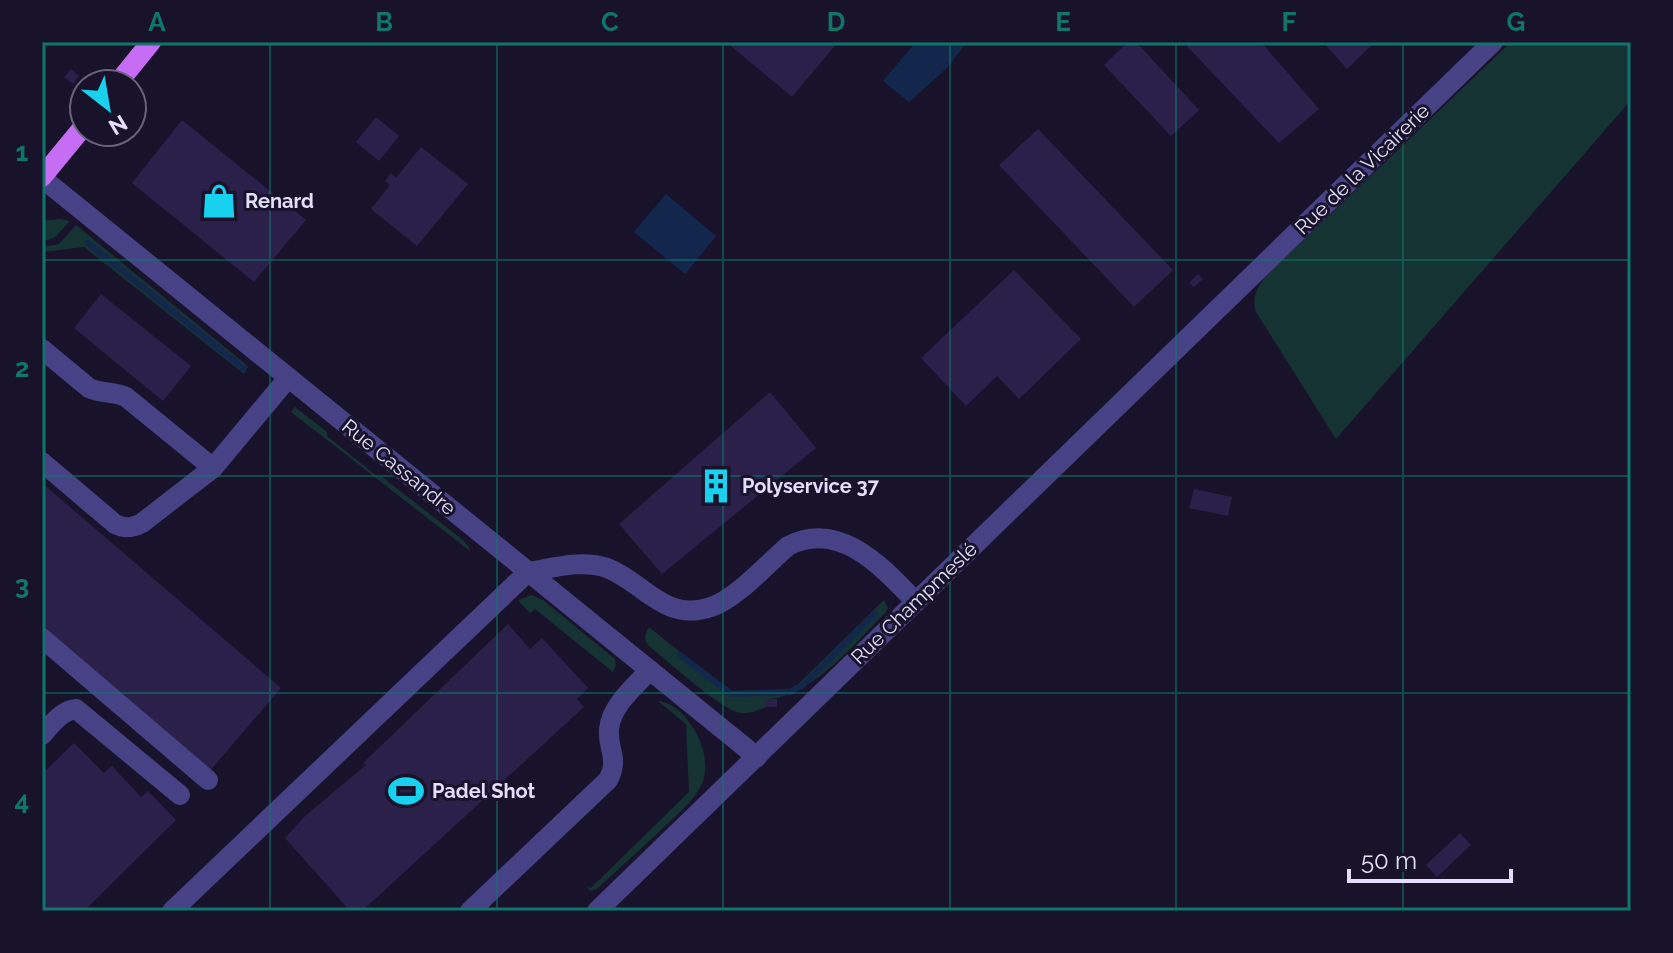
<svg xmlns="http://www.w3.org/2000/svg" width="1673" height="953" font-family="Raleway,sans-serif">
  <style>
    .green { fill: #163333 }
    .water { fill: #13274d }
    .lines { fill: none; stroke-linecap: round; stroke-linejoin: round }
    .stream { stroke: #13274d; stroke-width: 6 }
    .building { fill: #2a2049 }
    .minor { stroke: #474185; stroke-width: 20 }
    .major { stroke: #c76df5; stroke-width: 20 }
    .grid { fill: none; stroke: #0f766e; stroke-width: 2; stroke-opacity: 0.55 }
    .labels { text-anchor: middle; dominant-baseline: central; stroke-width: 6; stroke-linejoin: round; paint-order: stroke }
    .street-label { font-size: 20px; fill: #e3defd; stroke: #18132a }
    .poi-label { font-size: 20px; font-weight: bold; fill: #e3defd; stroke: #18132a; text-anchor: start }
    .neatline { fill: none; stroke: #0f766e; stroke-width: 3 }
    .grid-label { font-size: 26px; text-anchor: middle; font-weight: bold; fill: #0f766e }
  </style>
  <rect width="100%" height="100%" fill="#18132a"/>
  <g class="green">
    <path d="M 1511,42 L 1631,42 L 1631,100 L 1336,439 L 1256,312 C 1251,296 1258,286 1268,274 Z"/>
    <path d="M 60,219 L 70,221 L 54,238 L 42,241 L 42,221 Z"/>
    <path d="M 76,225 L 243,362 L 248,367 L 244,374 L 84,247 L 42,252 L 42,247 L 59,244 Z"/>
    <path d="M 295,407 L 327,432 L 327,436 L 378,477 L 382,477 L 463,540 L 468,546 L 470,551 L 291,412 Z"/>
    <path d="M 532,595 L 543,600 L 615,659 L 616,665 L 613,672 L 535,609 L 530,613 L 518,600 Z"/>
    <path d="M 884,600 L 888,608 L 885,613 C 854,644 811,698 766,699 L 766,707 C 758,710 750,714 741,713 C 721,710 668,661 649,646 C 643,639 645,635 649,627 L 728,691 L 793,689 Z"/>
    <path d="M 658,701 C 675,703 687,717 695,731 C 704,746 709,768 702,784 C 693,803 675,816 661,830 C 640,849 619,869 598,888 L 590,891 L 587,887 L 591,888 L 689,792 L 686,724 Z"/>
  </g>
  <g class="water">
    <path d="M 916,42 L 967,42 L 947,68 L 909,102 L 883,81 Z"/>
    <path d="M 666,194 L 716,236 L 685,274 L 634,232 Z"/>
  </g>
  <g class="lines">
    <g class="stream">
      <path d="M 88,243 L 243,368"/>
      <path d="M 680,655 L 731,694 L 790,692 L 803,685 L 875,614"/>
    </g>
  </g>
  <g class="building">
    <path d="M 726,42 L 838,42 L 792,97 Z"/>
    <path d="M 1128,42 L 1136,42 L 1199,110 L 1171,136 L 1104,65 Z"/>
    <path d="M 1183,42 L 1261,42 L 1319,109 L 1279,143 Z"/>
    <path d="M 1323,42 L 1375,42 L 1347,69 Z"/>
    <path d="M 71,69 L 79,76 L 73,84 L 64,77 Z"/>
    <path d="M 376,117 L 399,136 L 379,161 L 356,142 Z"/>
    <path d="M 182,120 L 306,220 L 254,282 L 132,183 Z"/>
    <path d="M 1038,129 L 1173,270 L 1134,307 L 999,165 Z"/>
    <path d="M 421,147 L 468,184 L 417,246 L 371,209 L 390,185 L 385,181 L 391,173 L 396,178 Z"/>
    <path d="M 1014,270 L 1081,339 L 1019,399 L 997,376 L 966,406 L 921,358 Z"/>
    <path d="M 1198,274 L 1203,279 L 1194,287 L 1189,283 Z"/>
    <path d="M 101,294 L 191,366 L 163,401 L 74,328 Z"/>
    <path d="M 770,392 L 816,448 L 662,574 L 619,524 Z"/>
    <path d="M 42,483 L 281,688 L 208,773 L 42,630 Z"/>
    <path d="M 1194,489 L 1232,497 L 1228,516 L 1189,508 Z"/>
    <path d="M 508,624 L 530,649 L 542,638 L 588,688 L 577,699 L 584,707 L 362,911 L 350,911 L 285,838 L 304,817 L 366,765 L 363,763 Z"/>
    <path d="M 765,699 L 777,699 L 777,707 L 766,707 Z"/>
    <path d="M 74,743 L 104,773 L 112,766 L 141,797 L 148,791 L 176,820 L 84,911 L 42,911 L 42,774 Z"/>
    <path d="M 1460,833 L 1471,845 L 1437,877 L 1426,865 Z"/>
  </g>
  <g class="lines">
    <g class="minor">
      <path d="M 42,178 L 757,757"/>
      <path d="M 42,349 L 89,388 C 101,394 114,391 126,397 L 213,468 L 288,378"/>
      <path d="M 42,462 L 115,524 C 125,529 133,528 142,523 L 213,468"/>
      <path d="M 42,638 L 208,780"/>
      <path d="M 42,735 C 51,725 62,710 76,709 L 180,795"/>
      <path d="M 172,911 L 528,572 C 553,568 582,559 607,568 C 644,582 664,623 711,607 C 736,599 767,564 788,546 C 840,519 883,568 916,602"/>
      <path d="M 470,911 L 608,780 C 620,758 607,750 609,729 C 611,706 635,686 650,670"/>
      <path d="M 597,911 L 1493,42"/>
    </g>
    <g class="major">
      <path d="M 117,84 L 151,42"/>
      <path d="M 42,177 L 84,126"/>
    </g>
  </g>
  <path class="grid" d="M 270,42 L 270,911M 497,42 L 497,911M 723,42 L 723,911M 950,42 L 950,911M 1176,42 L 1176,911M 1403,42 L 1403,911M 42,260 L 1631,260M 42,476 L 1631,476M 42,693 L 1631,693"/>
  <defs>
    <g id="shop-bare" transform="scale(2.76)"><path d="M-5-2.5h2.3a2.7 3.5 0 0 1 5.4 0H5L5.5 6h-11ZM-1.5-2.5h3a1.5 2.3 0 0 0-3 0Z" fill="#18d1ef" stroke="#18132a" stroke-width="2.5" paint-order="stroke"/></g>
    <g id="building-bare" transform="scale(2.76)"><path d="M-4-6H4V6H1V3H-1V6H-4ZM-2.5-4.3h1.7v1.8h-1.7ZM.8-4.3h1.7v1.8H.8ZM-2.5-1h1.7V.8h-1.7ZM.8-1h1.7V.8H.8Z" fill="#18d1ef" stroke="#18132a" stroke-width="2.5" paint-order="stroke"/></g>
    <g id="stadium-bare" transform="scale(2.76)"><path d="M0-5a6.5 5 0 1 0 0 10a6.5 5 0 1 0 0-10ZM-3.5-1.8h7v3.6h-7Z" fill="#18d1ef" stroke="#18132a" stroke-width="2.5" paint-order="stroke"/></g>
  </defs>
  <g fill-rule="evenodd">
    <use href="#shop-bare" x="219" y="201"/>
    <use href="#building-bare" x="716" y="486"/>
    <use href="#stadium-bare" x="406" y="791"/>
  </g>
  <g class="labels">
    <g class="street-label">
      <text transform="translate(1362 169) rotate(-44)">Rue de la Vicairerie</text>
      <text transform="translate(399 467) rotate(39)">Rue Cassandre</text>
      <text transform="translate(914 603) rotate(-44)">Rue Champmeslé</text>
    </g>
    <g class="poi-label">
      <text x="245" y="201">Renard</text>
      <text x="742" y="486">Polyservice 37</text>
      <text x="432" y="791">Padel Shot</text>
    </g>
  </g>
  <rect width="1673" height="953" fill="none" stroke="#18132a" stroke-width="88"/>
  <g transform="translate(108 108) rotate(149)"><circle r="38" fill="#18132a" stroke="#69647e" stroke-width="2"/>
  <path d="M0-6L14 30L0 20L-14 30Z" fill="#18d1ef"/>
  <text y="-12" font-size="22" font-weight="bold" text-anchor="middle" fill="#e3defd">N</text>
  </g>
  <path d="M1349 869v12h162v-12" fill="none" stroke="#e3defd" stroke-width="4"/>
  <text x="1361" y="869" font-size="24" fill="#e3defd" stroke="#18132a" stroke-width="6" paint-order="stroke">50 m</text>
  <rect x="44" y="44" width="1585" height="865" class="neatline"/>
  <g class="grid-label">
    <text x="157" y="31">A</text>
    <text x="384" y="31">B</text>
    <text x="610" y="31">C</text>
    <text x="836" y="31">D</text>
    <text x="1063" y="31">E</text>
    <text x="1289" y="31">F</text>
    <text x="1516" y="31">G</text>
    <text x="22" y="161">1</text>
    <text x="22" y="377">2</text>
    <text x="22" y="594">3</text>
    <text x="22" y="810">4</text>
  </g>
</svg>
